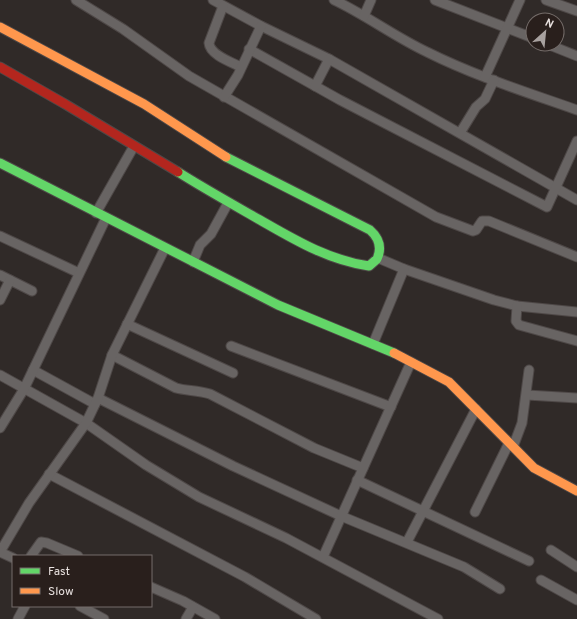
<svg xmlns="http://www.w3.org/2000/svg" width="577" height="619" font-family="Overpass,sans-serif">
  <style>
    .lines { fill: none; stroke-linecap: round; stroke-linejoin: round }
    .street-casing { stroke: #4e4847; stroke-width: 11 }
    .fast-casing { stroke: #4e4847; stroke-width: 11 }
    .slow-casing { stroke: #4e4847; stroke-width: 11 }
    .jam-casing { stroke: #4e4847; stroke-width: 11 }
    .street { stroke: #686463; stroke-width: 9 }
    .fast { stroke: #63d668; stroke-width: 9 }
    .slow { stroke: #ff974d; stroke-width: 9 }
    .jam { stroke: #b3261e; stroke-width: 9 }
  </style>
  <rect width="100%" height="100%" fill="#302a28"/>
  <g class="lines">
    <g class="street-casing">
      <g id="street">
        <path d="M 76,0 L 123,29 L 189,76 L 436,217 L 473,231 L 476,230 L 482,221 L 489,221 L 577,257"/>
        <path d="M 213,0 L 261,26 L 329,59 L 577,200"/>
        <path d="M 334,0 C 366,15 395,37 427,52 C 475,76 526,92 577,110"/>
        <path d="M 435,0 L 533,38"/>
        <path d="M 546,0 L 577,11"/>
        <path d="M 223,6 L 209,43 C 210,55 231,62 241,67"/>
        <path d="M 364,16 L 371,0"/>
        <path d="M 547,44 L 577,56"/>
        <path d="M 249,49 L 340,100 L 547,207 L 577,141"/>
        <path d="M 485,77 L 520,0"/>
        <path d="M 315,86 L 329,59"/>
        <path d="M 224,97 L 238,75 L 261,26"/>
        <path d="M 460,133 L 476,107 L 485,99 L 494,80"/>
        <path d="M 96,213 L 134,146"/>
        <path d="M 0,236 L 79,273"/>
        <path d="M 378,258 L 404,269 L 494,300 L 517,306 L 577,312"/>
        <path d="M 193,262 L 200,245 L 211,234 L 228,203"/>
        <path d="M 0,275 L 32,291"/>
        <path d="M 0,300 L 10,280"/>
        <path d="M 517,306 L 516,321 L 519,325 L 577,341"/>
        <path d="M 127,324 L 233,373"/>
        <path d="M 373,344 L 404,269"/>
        <path d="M 231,346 L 391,407"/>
        <path d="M 112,355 L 176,388 C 187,391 198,390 210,394 L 314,448 L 363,468"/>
        <path d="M 33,370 L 95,404"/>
        <path d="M 0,375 L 86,423 L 146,465 L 199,497 L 286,538 L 438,619"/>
        <path d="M 527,395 L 577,398"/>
        <path d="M 98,398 L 233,466 L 341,516 L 464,567 L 500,589"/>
        <path d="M 0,428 L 24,389 L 106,218"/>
        <path d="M 513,447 L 522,423 L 529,370"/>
        <path d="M 49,474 L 245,577 L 316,619"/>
        <path d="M 357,480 L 529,561"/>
        <path d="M 475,512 L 509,443"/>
        <path d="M 407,542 L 476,409"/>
        <path d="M 551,550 L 577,567"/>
        <path d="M 0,552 L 29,503 L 86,423 L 98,398 L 112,355 L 165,248"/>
        <path d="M 0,552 L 13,558"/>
        <path d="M 31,556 L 41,542 L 47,543 L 78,556"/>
        <path d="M 323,557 L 411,362"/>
        <path d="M 541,580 L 577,600"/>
        <path d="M 151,587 L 183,601 L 215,619"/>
        <path d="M 80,606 L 104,619"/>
        <path d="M 18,619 L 25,606"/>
        <path d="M 186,619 L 193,607"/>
      </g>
    </g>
    <g class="fast-casing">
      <g id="fast">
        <path d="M 0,163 L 278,305 L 394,353"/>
        <path d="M 178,172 C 205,189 232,204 260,220 C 295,240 328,260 369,266 L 377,259 C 382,248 379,238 370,230 L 226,157"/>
      </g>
    </g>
    <g class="slow-casing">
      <g id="slow">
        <path d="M 0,27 L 144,104 L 226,157"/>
        <path d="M 394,353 L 449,382 L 534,468 L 577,491"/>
      </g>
    </g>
    <g class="jam-casing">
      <path id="jam" d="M 0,67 L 65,104 L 178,172"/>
    </g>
    <use href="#street" class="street"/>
    <use href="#fast" class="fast"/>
    <use href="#slow" class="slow"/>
    <use href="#jam" class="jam"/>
  </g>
  <rect x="12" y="555" width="140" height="52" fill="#291f1c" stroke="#756d6a"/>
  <rect x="20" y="568" width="20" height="6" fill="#63d668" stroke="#756d6a"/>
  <text x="48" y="575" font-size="12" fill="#e8e1df">Fast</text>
  <rect x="20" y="588" width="20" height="6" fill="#ff974d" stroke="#756d6a"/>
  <text x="48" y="595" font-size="12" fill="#e8e1df">Slow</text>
  <g transform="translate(545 32) rotate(27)"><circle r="19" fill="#291f1c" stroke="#756d6a"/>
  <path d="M0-3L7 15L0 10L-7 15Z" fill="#a8a19f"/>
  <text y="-6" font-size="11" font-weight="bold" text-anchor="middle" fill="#e8e1df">N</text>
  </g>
</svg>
